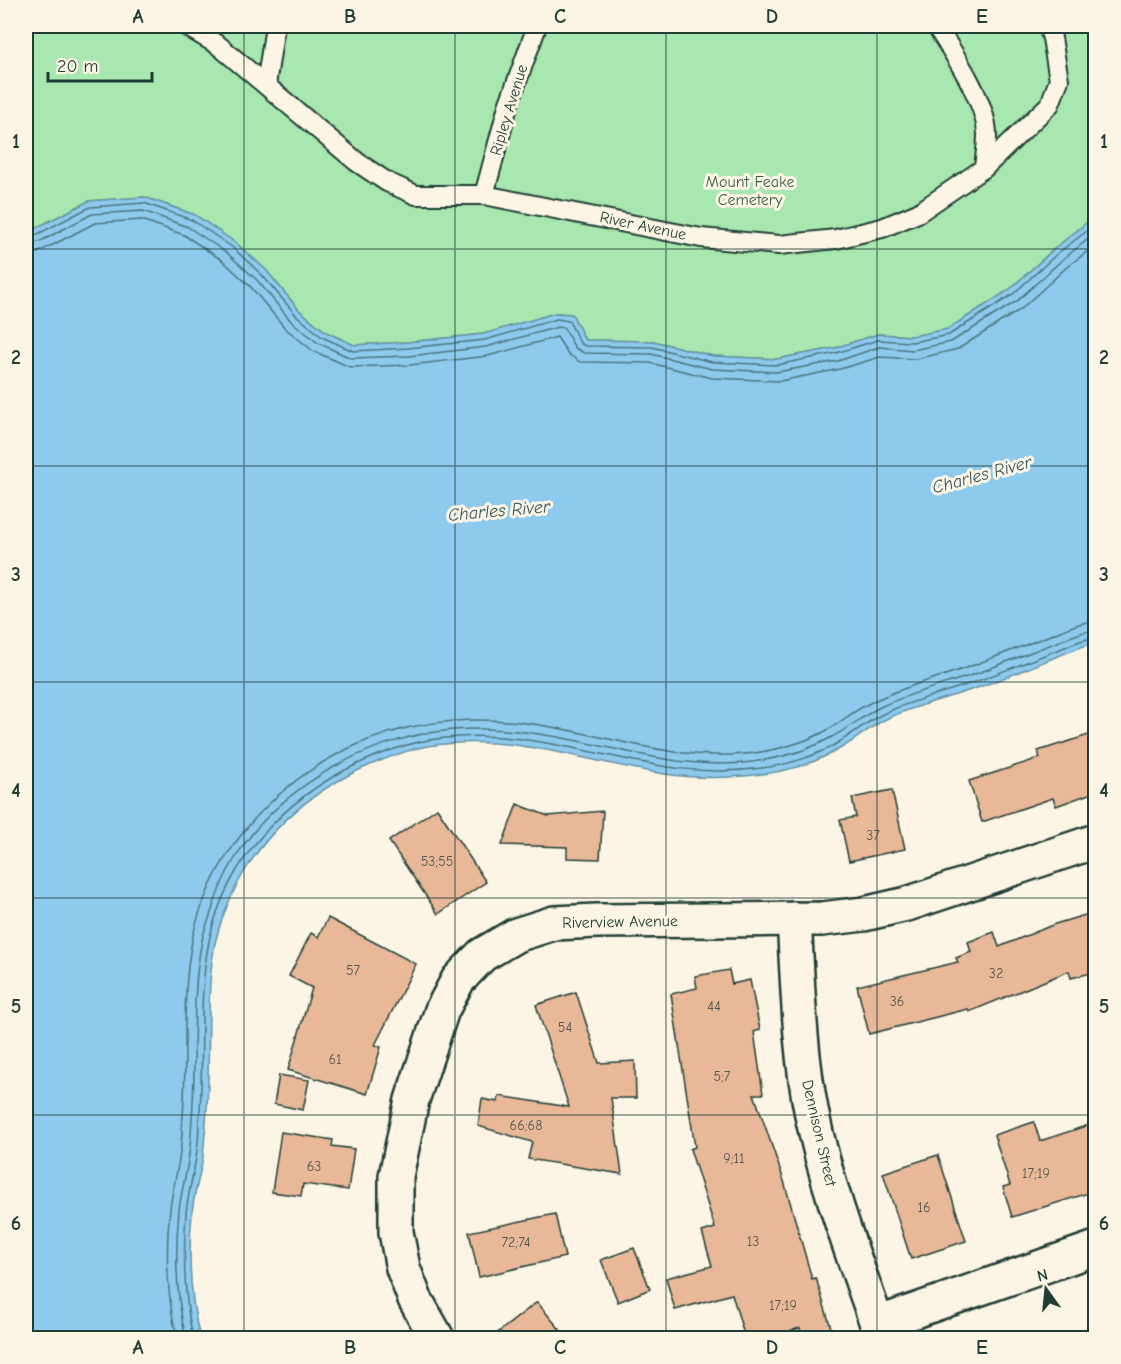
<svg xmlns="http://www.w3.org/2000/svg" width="1121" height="1364" font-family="'Comic Neue',sans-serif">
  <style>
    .green { fill: #a8e7af; stroke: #649272; stroke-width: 1.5 }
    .water { fill: #8ecaee; stroke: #6292a4; stroke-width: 1.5 }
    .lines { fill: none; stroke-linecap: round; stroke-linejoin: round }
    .shore { stroke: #4b757e; stroke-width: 1.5 }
    .building { fill: #e8b899; stroke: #1f3d34; stroke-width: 1.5 }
    .service-casing { stroke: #1f3d34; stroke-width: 22 }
    .minor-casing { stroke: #1f3d34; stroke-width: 38 }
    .service { stroke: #fcf5e5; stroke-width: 18 }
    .minor { stroke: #fcf5e5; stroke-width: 33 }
    .grid { fill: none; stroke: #1f3d34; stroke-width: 1.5; stroke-opacity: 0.55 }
    .labels { text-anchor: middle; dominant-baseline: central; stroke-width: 6; stroke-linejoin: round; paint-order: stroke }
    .number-label { font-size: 14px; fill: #515c4d }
    .street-label { font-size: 16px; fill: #1f3d34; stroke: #fcf5e5 }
    .park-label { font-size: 16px; fill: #3a5f4d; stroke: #fcf5e5 }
    .water-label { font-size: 18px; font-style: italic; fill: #355959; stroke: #fcf5e5 }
    .neatline { fill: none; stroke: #1f3d34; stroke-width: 2 }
    .grid-label { font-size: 20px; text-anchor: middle; font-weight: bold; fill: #1f3d34 }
  </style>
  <rect width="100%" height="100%" fill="#fcf5e5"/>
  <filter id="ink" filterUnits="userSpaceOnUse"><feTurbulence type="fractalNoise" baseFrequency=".0167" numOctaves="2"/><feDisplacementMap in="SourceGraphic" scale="12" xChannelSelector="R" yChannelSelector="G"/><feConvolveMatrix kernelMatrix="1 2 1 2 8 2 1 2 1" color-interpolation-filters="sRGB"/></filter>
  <g filter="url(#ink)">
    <path class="green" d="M 26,26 L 1095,26 L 1095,216 L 1054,249 L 1009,290 L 948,329 L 912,336 L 878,334 L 835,348 L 777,359 L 713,356 L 653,341 L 585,340 L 572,314 L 555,313 L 484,334 L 408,342 L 354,345 L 326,332 L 299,310 L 266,270 L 236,243 L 195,215 L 144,197 L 89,201 L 26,233 Z"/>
    <path class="water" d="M 144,197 L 195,215 L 236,243 L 266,270 L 299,310 L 326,332 L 354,345 L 408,342 L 484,334 L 555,313 L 572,314 L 585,340 L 653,341 L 713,356 L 777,359 L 835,348 L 878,334 L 912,336 L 948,329 L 1009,290 L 1054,249 L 1095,216 L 1095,642 C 1055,656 1017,674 977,688 C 948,698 918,705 890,717 C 873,725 859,737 843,747 C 819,761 790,771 763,774 C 731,778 697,779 665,774 C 583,762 514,732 428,746 C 410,749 392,756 375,763 C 296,795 238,856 216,939 C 210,964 209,991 209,1016 C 208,1052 209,1087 206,1122 C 205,1134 204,1145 203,1157 C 200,1175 194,1194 192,1212 C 188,1254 190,1298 200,1338 L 26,1338 L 26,233 L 89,201 Z"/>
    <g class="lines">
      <g class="shore">
        <path d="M 26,238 L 38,234 L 90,207 L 144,203 L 192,220 L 232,247 L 262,275 L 296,315 L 322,337 L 353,351 L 408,348 L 485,340 L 557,319 L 569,321 L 580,343 L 585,346 L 652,347 L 712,362 L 777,365 L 836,353 L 878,340 L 912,342 L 949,335 L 1012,295 L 1058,253 L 1096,224"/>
        <path d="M 26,246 L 41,241 L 92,214 L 143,211 L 188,227 L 227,253 L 257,280 L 291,321 L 318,343 L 351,358 L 409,356 L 486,347 L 558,327 L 564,328 L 575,348 L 584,353 L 651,354 L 712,369 L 777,372 L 838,361 L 879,347 L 913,350 L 951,342 L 1017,301 L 1063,259 L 1096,233"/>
        <path d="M 26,255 L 37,253 L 95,223 L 142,220 L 184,235 L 222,260 L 250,286 L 285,328 L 313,351 L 350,367 L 410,365 L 488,356 L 557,337 L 568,354 L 580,362 L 650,363 L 712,378 L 780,381 L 840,369 L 880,357 L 916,359 L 958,349 L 1021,309 L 1068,266 L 1096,245"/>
        <path d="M 177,1338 C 167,1298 165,1251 170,1209 C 172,1190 178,1171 180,1152 C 182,1140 182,1128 183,1116 C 188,1057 180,995 193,936 C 220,817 334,728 454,721 C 481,719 507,720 533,724 C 613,735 678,765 761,752 C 784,748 809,741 829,729 C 844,720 856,709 872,702 C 904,686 940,678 974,665 C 998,656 1023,646 1048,636 C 1063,630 1079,622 1096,621"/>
        <path d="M 186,1338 C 176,1298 175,1252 179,1210 C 181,1192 187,1173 189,1154 C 191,1142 191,1130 192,1119 C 197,1059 190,999 202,940 C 204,931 208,922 211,913 C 216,897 222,881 230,867 C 272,790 368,736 453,730 C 480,728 506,729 532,733 C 612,743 681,775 765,760 C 788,756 811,749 832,737 C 849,728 863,716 880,707 C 910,693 944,685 975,674 C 1002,664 1028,653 1055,643 C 1068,638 1081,631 1096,630"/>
        <path d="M 193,1338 C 184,1298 183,1254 186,1213 C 188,1194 193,1176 196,1158 C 198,1146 199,1135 199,1123 C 205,1063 197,1000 209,941 C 228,853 295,788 376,756 C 393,749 411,743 429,740 C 464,735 500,735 534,741 C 615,753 678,780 762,768 C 789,765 819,755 841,741 C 857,730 871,719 889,711 C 917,699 947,692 975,682 C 1010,669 1045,655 1080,641 L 1096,637"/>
      </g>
    </g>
    <g class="building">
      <path d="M 1095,733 L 1095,792 L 1056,806 L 1053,798 L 982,822 L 969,781 L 1040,758 L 1038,751 Z"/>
      <path d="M 892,790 L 905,849 L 849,861 L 840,820 L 856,817 L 852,798 Z"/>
      <path d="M 517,804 L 548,816 L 603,811 L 600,859 L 567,858 L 567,847 L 502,845 Z"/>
      <path d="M 437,808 L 486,882 L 438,914 L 389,841 Z"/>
      <path d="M 1095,912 L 1095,972 L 1071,978 L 1069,971 L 969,1012 L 968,1009 L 869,1034 L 857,986 L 958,962 L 956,958 L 971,952 L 968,942 L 994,932 L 999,947 L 1055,924 Z"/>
      <path d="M 328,918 L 416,964 L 375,1045 L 381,1047 L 367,1094 L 288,1070 L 312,988 L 289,976 L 311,933 L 318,937 Z"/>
      <path d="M 729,970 L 732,984 L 750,980 L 760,1030 L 754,1032 L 763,1094 L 754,1094 L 784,1181 L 812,1279 L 816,1278 L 834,1338 L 803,1338 L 800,1328 L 765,1338 L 745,1338 L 732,1294 L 675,1310 L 666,1278 L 712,1266 L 702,1232 L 715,1228 L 690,1149 L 695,1147 L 671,994 L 697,988 L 695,976 Z"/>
      <path d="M 576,992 L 599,1063 L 635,1061 L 636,1098 L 611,1098 L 622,1174 L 528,1159 L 532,1142 L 478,1126 L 482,1099 L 498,1102 L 499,1096 L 569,1107 L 536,1005 Z"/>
      <path d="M 279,1075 L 309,1080 L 303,1110 L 274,1104 Z"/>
      <path d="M 1034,1122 L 1040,1141 L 1095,1123 L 1095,1191 L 1012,1217 L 1003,1187 L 1010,1185 L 994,1135 Z"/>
      <path d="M 281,1132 L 333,1140 L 332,1146 L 354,1149 L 348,1190 L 303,1184 L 301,1196 L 272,1192 Z"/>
      <path d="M 938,1155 L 966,1241 L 911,1259 L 883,1173 Z"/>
      <path d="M 555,1214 L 565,1257 L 479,1277 L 469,1232 Z"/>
      <path d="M 634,1248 L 650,1289 L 618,1302 L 601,1260 Z"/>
      <path d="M 537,1302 L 567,1338 L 491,1338 Z"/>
    </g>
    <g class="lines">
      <g class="service-casing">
        <g id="service">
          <path d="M 186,26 L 218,45 L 357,162 L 387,182 L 416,195 L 484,195 L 701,238 L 779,245 L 836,239 L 882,228 L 918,213 L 984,168 L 1050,104 L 1059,80 L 1052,38 L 1048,26"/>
          <path d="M 936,26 C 953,52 987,103 987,135 C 987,146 985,157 984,168"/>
          <path d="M 266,85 L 275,26"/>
          <path d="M 484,195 L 508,106 L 537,26"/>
        </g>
      </g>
      <g class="minor-casing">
        <g id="minor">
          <path d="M 794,919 C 798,985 799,1051 812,1115 C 828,1192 857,1265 882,1338"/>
          <path d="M 877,1324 L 1096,1248"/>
          <path d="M 437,1338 L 415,1299 L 403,1268 L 396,1232 L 396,1176 L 412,1100 L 442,1010 L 458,980 L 482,955 L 516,935 L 554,923 L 597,921 L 822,919 L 864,914 L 907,904 L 1096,841"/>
        </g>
      </g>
      <use href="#service" class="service"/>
      <use href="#minor" class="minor"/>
    </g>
  </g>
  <path class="grid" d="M 244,26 L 244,1338M 455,26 L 455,1338M 666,26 L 666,1338M 877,26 L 877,1338M 26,249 L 1096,249M 26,466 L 1096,466M 26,682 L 1096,682M 26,898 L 1096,898M 26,1115 L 1096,1115"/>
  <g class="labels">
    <g class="number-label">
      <text x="873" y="835">37</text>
      <text x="437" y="861">53;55</text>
      <text x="353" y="970">57</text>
      <text x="996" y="973">32</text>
      <text x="897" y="1001">36</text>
      <text x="714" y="1006">44</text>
      <text x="565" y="1027">54</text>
      <text x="335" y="1059">61</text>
      <text x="722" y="1076">5;7</text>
      <text x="526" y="1125">66;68</text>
      <text x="734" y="1158">9;11</text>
      <text x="314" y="1166">63</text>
      <text x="1036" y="1173">17;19</text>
      <text x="924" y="1207">16</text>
      <text x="753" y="1241">13</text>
      <text x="516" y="1242">72;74</text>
      <text x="783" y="1305">17;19</text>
    </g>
    <g class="street-label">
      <text transform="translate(509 110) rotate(-73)">Ripley Avenue</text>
      <text transform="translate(643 226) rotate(12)">River Avenue</text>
      <text transform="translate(620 922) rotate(-1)">Riverview Avenue</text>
      <text transform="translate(819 1133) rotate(77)">Dennison Street</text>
    </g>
    <g class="park-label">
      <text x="750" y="182">Mount Feake<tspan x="750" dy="18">Cemetery</tspan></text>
    </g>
    <g class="water-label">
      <text transform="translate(982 475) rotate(-15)">Charles River</text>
      <text transform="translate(499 511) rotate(-5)">Charles River</text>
    </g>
  </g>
  <rect width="1121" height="1364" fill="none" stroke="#fcf5e5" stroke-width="66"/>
  <g transform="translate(1046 1289) rotate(345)" stroke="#fcf5e5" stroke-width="4.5" paint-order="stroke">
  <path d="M0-4.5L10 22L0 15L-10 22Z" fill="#1f3d34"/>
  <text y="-9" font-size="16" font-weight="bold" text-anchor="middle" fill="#1f3d34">N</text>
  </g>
  <path d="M48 72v9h104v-9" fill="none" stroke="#1f3d34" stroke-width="3"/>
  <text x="57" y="72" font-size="18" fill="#1f3d34" stroke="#fcf5e5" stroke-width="4.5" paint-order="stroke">20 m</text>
  <rect x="33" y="33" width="1055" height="1298" class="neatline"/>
  <g class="grid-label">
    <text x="138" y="23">A</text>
    <text x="350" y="23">B</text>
    <text x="560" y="23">C</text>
    <text x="772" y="23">D</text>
    <text x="982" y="23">E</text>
    <text x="16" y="148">1</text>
    <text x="1104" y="148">1</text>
    <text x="16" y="364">2</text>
    <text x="1104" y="364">2</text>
    <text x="16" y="581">3</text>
    <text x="1104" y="581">3</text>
    <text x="16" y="797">4</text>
    <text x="1104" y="797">4</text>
    <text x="16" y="1013">5</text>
    <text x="1104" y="1013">5</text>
    <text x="16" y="1230">6</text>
    <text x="1104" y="1230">6</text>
    <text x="138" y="1354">A</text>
    <text x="350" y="1354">B</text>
    <text x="560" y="1354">C</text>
    <text x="772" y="1354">D</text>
    <text x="982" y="1354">E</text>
  </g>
</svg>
